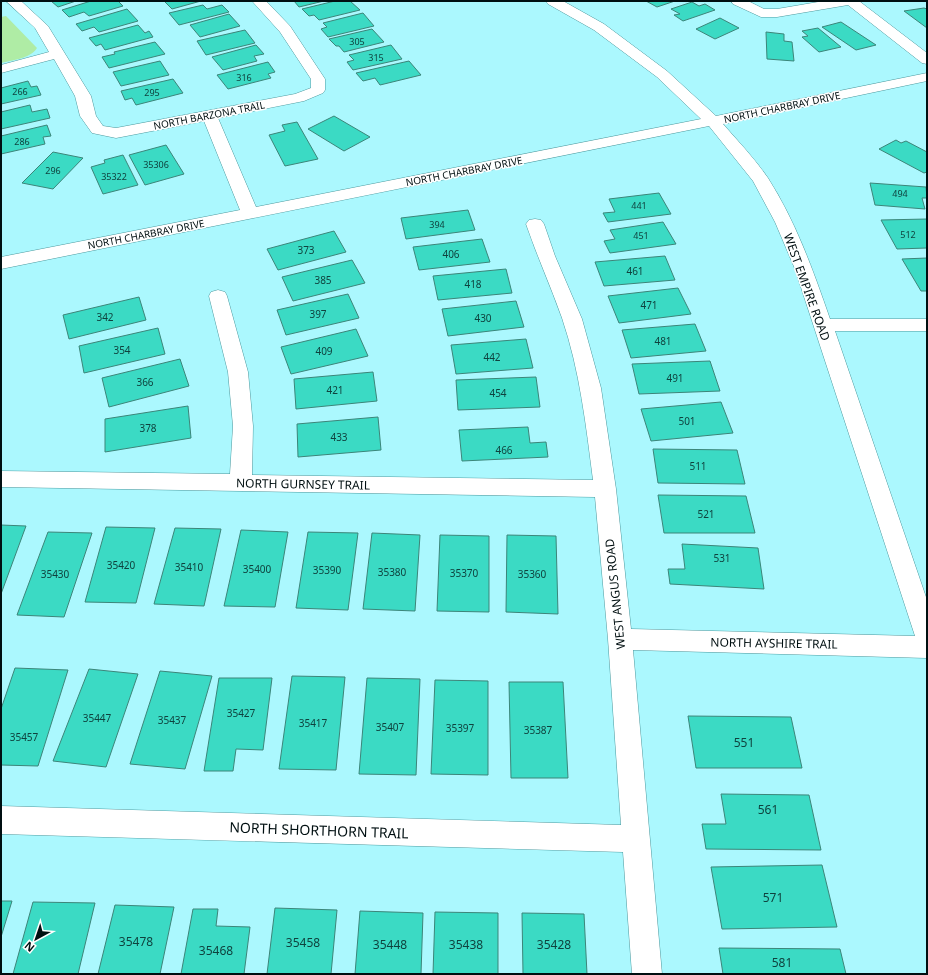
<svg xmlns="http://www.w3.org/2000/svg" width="928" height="975" font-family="'Noto Sans',sans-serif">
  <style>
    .green { fill: #afeca5 }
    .building { fill: #3bdac4; stroke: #3c8579 }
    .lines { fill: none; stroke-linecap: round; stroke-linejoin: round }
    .minor-casing { stroke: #4d999e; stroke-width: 1 }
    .minor { fill: #fff; fill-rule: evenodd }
    .labels { text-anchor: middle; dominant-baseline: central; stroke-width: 3; stroke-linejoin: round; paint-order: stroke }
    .far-number-label { font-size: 9px; fill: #0f423e }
    .far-street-label { font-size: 10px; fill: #000f11; stroke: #fff }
    .number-label { font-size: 10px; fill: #0f423e }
    .street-label { font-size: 12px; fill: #000f11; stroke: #fff }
    .near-number-label { font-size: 12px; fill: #0f423e }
    .near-street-label { font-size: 14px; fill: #000f11; stroke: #fff }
  </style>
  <rect width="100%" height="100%" fill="#abf8fe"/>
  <path class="green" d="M 6,16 L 37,48 C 30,59 12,60 1,63 L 1,17 Z"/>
  <g class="building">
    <path d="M 51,1 L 76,1 L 58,7 Z"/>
    <path d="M 91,1 L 118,1 L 123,6 L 89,16 L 84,12 L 69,17 L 62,10 Z"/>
    <path d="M 164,1 L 201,1 L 172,9 Z"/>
    <path d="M 294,1 L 324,1 L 299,7 Z"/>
    <path d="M 335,1 L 350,1 L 360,10 L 319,20 L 314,15 L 309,16 L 302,9 Z"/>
    <path d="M 646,1 L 675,1 L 657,7 Z"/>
    <path d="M 692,2 L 699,6 L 705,4 L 715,10 L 683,21 L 674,15 L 680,14 L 671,9 Z"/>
    <path d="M 203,5 L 207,9 L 222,5 L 229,12 L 179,25 L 169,13 Z"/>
    <path d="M 924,8 L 927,9 L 927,28 L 904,11 Z"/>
    <path d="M 127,9 L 138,21 L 99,32 L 94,27 L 82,31 L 76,24 Z"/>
    <path d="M 363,13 L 374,26 L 328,37 L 321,29 L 327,27 L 323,23 Z"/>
    <path d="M 229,14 L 240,26 L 200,37 L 190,25 Z"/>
    <path d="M 720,18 L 739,28 L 715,39 L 696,29 Z"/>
    <path d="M 841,22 L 876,45 L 856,50 L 822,27 Z"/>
    <path d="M 138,25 L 145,33 L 149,31 L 153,37 L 105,50 L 101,44 L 96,46 L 89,38 Z"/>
    <path d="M 818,28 L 841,47 L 819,52 L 802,37 L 808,36 L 802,31 Z"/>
    <path d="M 372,29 L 384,42 L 344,52 L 339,46 L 336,46 L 329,39 Z"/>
    <path d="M 245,30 L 255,43 L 206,55 L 197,41 Z"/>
    <path d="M 766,32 L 784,34 L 784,41 L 792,42 L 794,61 L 767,59 Z"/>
    <path d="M 155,42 L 165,54 L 109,68 L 102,57 L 115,54 L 114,52 Z"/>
    <path d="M 256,45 L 264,54 L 254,56 L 257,61 L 223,70 L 212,57 Z"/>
    <path d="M 391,45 L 402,59 L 353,70 L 347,62 L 354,60 L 349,55 Z"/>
    <path d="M 160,61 L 169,75 L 121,86 L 113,72 Z"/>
    <path d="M 409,61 L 421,75 L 380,85 L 375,78 L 363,81 L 356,73 Z"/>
    <path d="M 268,62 L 275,72 L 268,74 L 271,78 L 228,89 L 217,75 Z"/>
    <path d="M 173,79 L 183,93 L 136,105 L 132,98 L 125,100 L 121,91 Z"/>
    <path d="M 28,81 L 31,87 L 37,86 L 41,95 L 1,104 L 1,88 Z"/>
    <path d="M 30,105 L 32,112 L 47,109 L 50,118 L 1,129 L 1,112 Z"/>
    <path d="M 334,116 L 370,137 L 344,151 L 308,129 Z"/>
    <path d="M 297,122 L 318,159 L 285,166 L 269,135 L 285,131 L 282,125 Z"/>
    <path d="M 47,125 L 51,136 L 43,137 L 45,144 L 1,154 L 1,136 Z"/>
    <path d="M 896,140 L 901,143 L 906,141 L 927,152 L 927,172 L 924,173 L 879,149 Z"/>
    <path d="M 166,145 L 184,174 L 145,185 L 129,155 Z"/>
    <path d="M 53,152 L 83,158 L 53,189 L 22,183 Z"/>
    <path d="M 123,155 L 138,185 L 103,194 L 91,167 L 105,163 L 104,160 Z"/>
    <path d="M 870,183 L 926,187 L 927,198 L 922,198 L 925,209 L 875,205 Z"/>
    <path d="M 659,193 L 671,214 L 608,222 L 603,213 L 615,212 L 609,199 Z"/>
    <path d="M 468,210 L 475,230 L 406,239 L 401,218 Z"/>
    <path d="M 927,219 L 927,248 L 897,249 L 881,220 Z"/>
    <path d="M 663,222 L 676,244 L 610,253 L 604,241 L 615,239 L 610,230 Z"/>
    <path d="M 334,231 L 346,252 L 278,270 L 267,249 Z"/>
    <path d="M 482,239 L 490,262 L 419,270 L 413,247 Z"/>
    <path d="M 665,256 L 675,280 L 604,286 L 595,262 Z"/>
    <path d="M 927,258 L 927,291 L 921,291 L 902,259 Z"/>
    <path d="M 352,260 L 365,283 L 293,301 L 282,277 Z"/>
    <path d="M 506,269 L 512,293 L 438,300 L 433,276 Z"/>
    <path d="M 678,288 L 691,314 L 619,323 L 608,296 Z"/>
    <path d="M 348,294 L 359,318 L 286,335 L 277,310 Z"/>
    <path d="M 139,297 L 146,320 L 69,339 L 63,315 Z"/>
    <path d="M 516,301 L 524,327 L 448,336 L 442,309 Z"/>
    <path d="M 695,324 L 706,351 L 631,358 L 622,330 Z"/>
    <path d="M 158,328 L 165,354 L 84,373 L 79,346 Z"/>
    <path d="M 356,329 L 368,356 L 291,374 L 281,347 Z"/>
    <path d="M 526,339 L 533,368 L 456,374 L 451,345 Z"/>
    <path d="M 180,359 L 189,386 L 109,407 L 102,378 Z"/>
    <path d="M 710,361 L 720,391 L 639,394 L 632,364 Z"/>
    <path d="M 373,372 L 377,401 L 296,409 L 294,379 Z"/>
    <path d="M 536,377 L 540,407 L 458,410 L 456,380 Z"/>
    <path d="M 721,402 L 733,433 L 651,441 L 641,409 Z"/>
    <path d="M 188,406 L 191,438 L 105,452 L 105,419 Z"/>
    <path d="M 378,417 L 381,450 L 298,457 L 297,424 Z"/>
    <path d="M 528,427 L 530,443 L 546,442 L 548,457 L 462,461 L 459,430 Z"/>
    <path d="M 653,449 L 737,450 L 745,484 L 658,483 Z"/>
    <path d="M 658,495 L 746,496 L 755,533 L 664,533 Z"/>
    <path d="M 1,525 L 26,526 L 1,594 Z"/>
    <path d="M 106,527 L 155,528 L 136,603 L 85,602 Z"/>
    <path d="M 175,528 L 221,529 L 204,606 L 154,604 Z"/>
    <path d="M 241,530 L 288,532 L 275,607 L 224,606 Z"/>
    <path d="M 48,532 L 92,533 L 64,617 L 17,615 Z"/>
    <path d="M 308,532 L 358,533 L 348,610 L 296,608 Z"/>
    <path d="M 372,533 L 420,535 L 415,611 L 363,609 Z"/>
    <path d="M 440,535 L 489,536 L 489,612 L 437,611 Z"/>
    <path d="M 507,535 L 556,536 L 558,614 L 506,612 Z"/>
    <path d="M 682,544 L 758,548 L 764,589 L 670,584 L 668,569 L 685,569 Z"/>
    <path d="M 15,668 L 68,670 L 38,766 L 1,765 L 1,709 Z"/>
    <path d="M 89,669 L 138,674 L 106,767 L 53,761 Z"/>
    <path d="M 160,671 L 212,676 L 185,769 L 130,764 Z"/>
    <path d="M 292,676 L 345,677 L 336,770 L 279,769 Z"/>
    <path d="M 219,678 L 272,678 L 263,750 L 236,749 L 233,771 L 204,771 Z"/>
    <path d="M 367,678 L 420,679 L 416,775 L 359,774 Z"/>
    <path d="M 435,680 L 488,681 L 488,775 L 431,774 Z"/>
    <path d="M 509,682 L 563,682 L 568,778 L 511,778 Z"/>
    <path d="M 688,716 L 791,717 L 802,768 L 696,768 Z"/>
    <path d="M 721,794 L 809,795 L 821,850 L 706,849 L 702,824 L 726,824 Z"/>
    <path d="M 822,865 L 837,927 L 722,929 L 711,867 Z"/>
    <path d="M 1,901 L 12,901 L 1,937 Z"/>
    <path d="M 33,902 L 95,903 L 78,974 L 13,974 Z"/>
    <path d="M 115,905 L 174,907 L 160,974 L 98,974 Z"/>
    <path d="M 275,908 L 337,910 L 331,974 L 267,974 Z"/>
    <path d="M 193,909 L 218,909 L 216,926 L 250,927 L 244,974 L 181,974 Z"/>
    <path d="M 360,911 L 423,913 L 421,974 L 355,974 Z"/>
    <path d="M 435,912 L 498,913 L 498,974 L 433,974 Z"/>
    <path d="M 522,913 L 584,914 L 587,974 L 523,974 Z"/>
    <path d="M 719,948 L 840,949 L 846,974 L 723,974 Z"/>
  </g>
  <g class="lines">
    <g class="minor-casing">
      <g id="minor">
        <path d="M 6,1 L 21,1 L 48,26 L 91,96 L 96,116 L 103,126 L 116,128 L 295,94 L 311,88 L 311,79 L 280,32 L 252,1 L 266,1 L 290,26 L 325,79 L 325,90 L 323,93 L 304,101 L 218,118 L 256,207 L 701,119 L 657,77 L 594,30 L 548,4 L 546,1 L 563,1 L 604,24 L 667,71 L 716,116 L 927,73 L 927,81 L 723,124 C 738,141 755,159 768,178 C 796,222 813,270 830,319 L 927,319 L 927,331 L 835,331 L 927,600 L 927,658 L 633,650 L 662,974 L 632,974 L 623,852 L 1,834 L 1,806 L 621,825 L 608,639 L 595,497 L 1,487 L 1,471 L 230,474 L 233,426 L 228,372 L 209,296 L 211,292 L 218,290 L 225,292 L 227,296 L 248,372 L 253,426 L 252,475 L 593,480 C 586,426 580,371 562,318 C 551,287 537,256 526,224 L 529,220 L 535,219 L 541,220 L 544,224 L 555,256 L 582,319 L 601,388 L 616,489 L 631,629 L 915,636 L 795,269 L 775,222 L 753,181 L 709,126 L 1,269 L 1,257 L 240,210 L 204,121 L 116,138 L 92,133 L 80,116 L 75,96 L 54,59 L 1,73 L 1,65 L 49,52 L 35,28 Z"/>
        <path d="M 731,1 L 748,1 L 764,9 L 777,9 L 824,1 L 859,1 L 927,53 L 927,64 L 922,63 L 848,5 L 777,17 L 761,17 L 733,4 Z"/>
      </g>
    </g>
    <use href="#minor" class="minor"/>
  </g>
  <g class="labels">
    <g class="far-number-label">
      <text x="357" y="41">305</text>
      <text x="376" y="57">315</text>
      <text x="244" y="77">316</text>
      <text x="20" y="91">266</text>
      <text x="152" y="92">295</text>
      <text x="22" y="141">286</text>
      <text x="156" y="164">35306</text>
      <text x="53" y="170">296</text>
      <text x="114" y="176">35322</text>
      <text x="900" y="193">494</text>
      <text x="639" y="205">441</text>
      <text x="437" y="224">394</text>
      <text x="908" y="234">512</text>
      <text x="641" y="235">451</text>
    </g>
    <g class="far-street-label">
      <text transform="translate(782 107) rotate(-12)">NORTH CHARBRAY DRIVE</text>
      <text transform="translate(209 115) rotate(-11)">NORTH BARZONA TRAIL</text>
      <text transform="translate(464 171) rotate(-11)">NORTH CHARBRAY DRIVE</text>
      <text transform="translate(146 234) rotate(-11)">NORTH CHARBRAY DRIVE</text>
    </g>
    <g class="number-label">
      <text x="306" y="250">373</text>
      <text x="451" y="254">406</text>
      <text x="635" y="271">461</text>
      <text x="323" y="280">385</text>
      <text x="473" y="284">418</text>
      <text x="649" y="305">471</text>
      <text x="318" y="314">397</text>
      <text x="105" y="317">342</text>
      <text x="483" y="318">430</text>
      <text x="663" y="341">481</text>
      <text x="122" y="350">354</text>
      <text x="324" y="351">409</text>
      <text x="492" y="357">442</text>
      <text x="675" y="378">491</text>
      <text x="145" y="382">366</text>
      <text x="335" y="390">421</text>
      <text x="498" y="393">454</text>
      <text x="687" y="421">501</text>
      <text x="148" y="428">378</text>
      <text x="339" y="437">433</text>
      <text x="504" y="450">466</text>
      <text x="698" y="466">511</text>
      <text x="706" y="514">521</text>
      <text x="722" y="558">531</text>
      <text x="121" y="565">35420</text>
      <text x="189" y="567">35410</text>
      <text x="257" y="569">35400</text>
      <text x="327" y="570">35390</text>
      <text x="392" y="572">35380</text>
      <text x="464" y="573">35370</text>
      <text x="55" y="574">35430</text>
      <text x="532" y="574">35360</text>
      <text x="241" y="713">35427</text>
      <text x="97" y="718">35447</text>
      <text x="172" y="720">35437</text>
      <text x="313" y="723">35417</text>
      <text x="390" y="727">35407</text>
      <text x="460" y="728">35397</text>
      <text x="538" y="730">35387</text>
      <text x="24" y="737">35457</text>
    </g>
    <g class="street-label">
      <text transform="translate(807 287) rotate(70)">WEST EMPIRE ROAD</text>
      <text transform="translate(303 484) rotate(1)">NORTH GURNSEY TRAIL</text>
      <text transform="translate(615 594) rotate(-96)">WEST ANGUS ROAD</text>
      <text transform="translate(774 643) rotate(1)">NORTH AYSHIRE TRAIL</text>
    </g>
    <g class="near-number-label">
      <text x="744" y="742">551</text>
      <text x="768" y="809">561</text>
      <text x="773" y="897">571</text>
      <text x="136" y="941">35478</text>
      <text x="303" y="942">35458</text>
      <text x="390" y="944">35448</text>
      <text x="466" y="944">35438</text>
      <text x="554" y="944">35428</text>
      <text x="216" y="950">35468</text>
      <text x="782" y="962">581</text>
    </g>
    <g class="near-street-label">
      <text transform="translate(319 830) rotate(2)">NORTH SHORTHORN TRAIL</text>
    </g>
  </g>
  <rect width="928" height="975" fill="none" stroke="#000f11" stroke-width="4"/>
  <g transform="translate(36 939) rotate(220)" stroke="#ffffff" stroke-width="3" paint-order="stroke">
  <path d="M0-3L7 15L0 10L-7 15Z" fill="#000f11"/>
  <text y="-6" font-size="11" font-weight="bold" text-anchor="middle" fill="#000f11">N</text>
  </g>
</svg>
